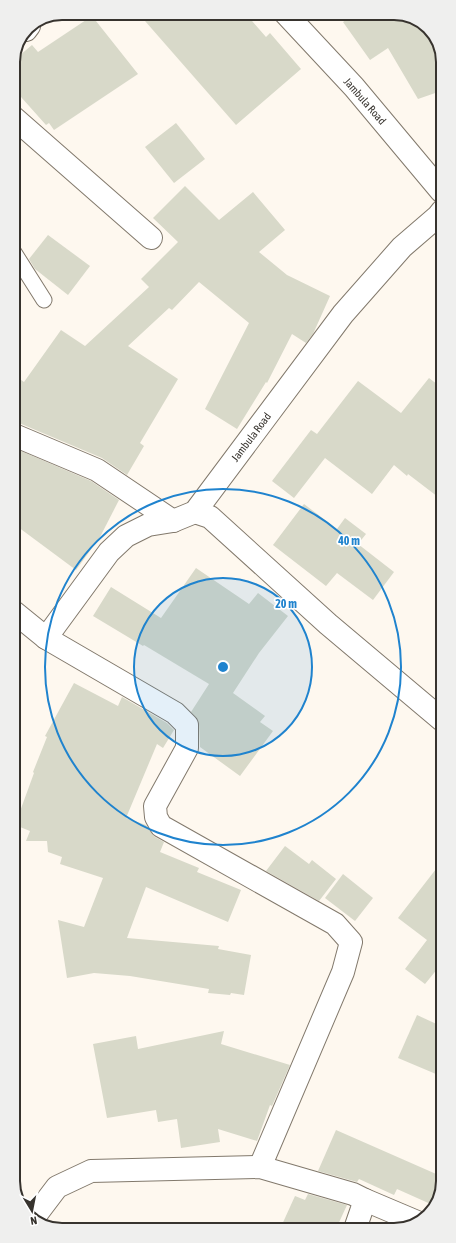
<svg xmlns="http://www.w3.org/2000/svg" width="456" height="1243" font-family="'Asap Condensed',sans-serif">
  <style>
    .building { fill: #d8d9c9 }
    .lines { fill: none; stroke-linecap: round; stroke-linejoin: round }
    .lane-casing { stroke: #82796c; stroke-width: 17 }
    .street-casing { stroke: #82796c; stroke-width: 24 }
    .lane { stroke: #fff; stroke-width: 15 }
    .street { stroke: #fff; stroke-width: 22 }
    .ring { fill: none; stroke: #1f83ce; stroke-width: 2 }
    .labels { text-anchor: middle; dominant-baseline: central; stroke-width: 3.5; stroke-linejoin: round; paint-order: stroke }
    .street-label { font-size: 11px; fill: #37332e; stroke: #fff }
    .rim { fill: none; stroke: #37332e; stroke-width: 2 }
    .centre { fill: #1f83ce; stroke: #fff; stroke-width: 2 }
    .ring-label { font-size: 12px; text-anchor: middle; font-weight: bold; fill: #1f83ce; stroke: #fff; stroke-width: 3.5; stroke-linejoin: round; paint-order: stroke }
  </style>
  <rect width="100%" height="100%" fill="#fef8ef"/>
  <g class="building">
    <path d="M 138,13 L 245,13 L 266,37 L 270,33 L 301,69 L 236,125 Z"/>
    <path d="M 355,13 L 398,13 L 424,23 L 441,49 L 441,91 L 418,99 L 388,48 L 370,60 L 343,22 Z"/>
    <path d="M 92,16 L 138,74 L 54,130 L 49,123 L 46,125 L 13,88 L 13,61 L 32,45 L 38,52 Z"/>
    <path d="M 176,123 L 205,159 L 174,183 L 145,147 Z"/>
    <path d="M 185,186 L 219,220 L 253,192 L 285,230 L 259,252 L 287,275 L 330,296 L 313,334 L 306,343 L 292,334 L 267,383 L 266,382 L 237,429 L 205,409 L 249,323 L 199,282 L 172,310 L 169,308 L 128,346 L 178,379 L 140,443 L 144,446 L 127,475 L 102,458 L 19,423 L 14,423 L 14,375 L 24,382 L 61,330 L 85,346 L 149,287 L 141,279 L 178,242 L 153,218 Z"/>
    <path d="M 48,235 L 90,266 L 68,295 L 35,269 L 29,259 Z"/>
    <path d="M 429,378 L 442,388 L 442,500 L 408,474 L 407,476 L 394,465 L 372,494 L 325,458 L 294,498 L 272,481 L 311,430 L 317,434 L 358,381 L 401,413 Z"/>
    <path d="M 14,448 L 91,481 L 119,500 L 100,537 L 76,570 L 14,524 Z"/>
    <path d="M 304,504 L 337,529 L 345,518 L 366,534 L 358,544 L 394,572 L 373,600 L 337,573 L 326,586 L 273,545 Z"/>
    <path d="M 196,568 L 249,604 L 258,593 L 288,616 L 259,653 L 233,693 L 265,716 L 260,722 L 273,731 L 240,776 L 200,747 L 199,724 L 196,717 L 191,712 L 209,684 L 144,645 L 143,646 L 93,616 L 111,587 L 161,618 Z"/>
    <path d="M 74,683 L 118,706 L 122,697 L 167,723 L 174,730 L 163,748 L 157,744 L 126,818 L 146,825 L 155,837 L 164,842 L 160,852 L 199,868 L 197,872 L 241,890 L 228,922 L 146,887 L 127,938 L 219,946 L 218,949 L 251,955 L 244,995 L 231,993 L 230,995 L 208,993 L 209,989 L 130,976 L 94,973 L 67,978 L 58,920 L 84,927 L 103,878 L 60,864 L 62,857 L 48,852 L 47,841 L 26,841 L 30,831 L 15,825 L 34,773 L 33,772 L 47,737 L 45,736 Z"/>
    <path d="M 285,846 L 309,864 L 312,860 L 336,879 L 319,901 L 266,871 Z"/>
    <path d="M 443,860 L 443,962 L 425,984 L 405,969 L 427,940 L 398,918 Z"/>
    <path d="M 343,874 L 373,898 L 355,921 L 325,898 Z"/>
    <path d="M 417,1015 L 443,1027 L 443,1077 L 398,1058 Z"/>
    <path d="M 224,1031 L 221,1044 L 290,1065 L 272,1106 L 270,1105 L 257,1141 L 218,1129 L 220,1142 L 181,1148 L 177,1119 L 158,1122 L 156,1110 L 107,1118 L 93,1044 L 136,1036 L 138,1049 Z"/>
    <path d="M 336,1130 L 443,1177 L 443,1182 L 435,1206 L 397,1189 L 394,1195 L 359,1179 L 357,1182 L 318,1171 Z"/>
    <path d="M 308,1194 L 347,1205 L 336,1229 L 280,1229 L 295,1196 L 305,1200 Z"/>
  </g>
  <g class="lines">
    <g class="lane-casing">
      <path id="lane" d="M 13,251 L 44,300"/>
    </g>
    <g class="street-casing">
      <g id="street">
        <path d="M 285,13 L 354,87 L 441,191"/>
        <path d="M 26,30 L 29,26"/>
        <path d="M 13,117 L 151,238"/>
        <path d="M 14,435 L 97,470 L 173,521"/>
        <path d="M 195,512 L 210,517 L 328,624 L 442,720"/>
        <path d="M 14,612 L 46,638 L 175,713 L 187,725 L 187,748 L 155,806 L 156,817 L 161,826 L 335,924 L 351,942 L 343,972 L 260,1167"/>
        <path d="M 46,638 L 109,552 L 126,536 L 148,525 L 173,521 L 195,512 L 343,314 L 402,247 L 438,216 L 442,211"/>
        <path d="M 365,1200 L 417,1222"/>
        <path d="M 32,1220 L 57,1187 L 91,1171 L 260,1167 L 353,1194 L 365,1200 L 355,1229"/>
      </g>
    </g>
    <use href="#lane" class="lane"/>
    <use href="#street" class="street"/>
  </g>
  <circle cx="223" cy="667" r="89" fill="#1f83ce" fill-opacity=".12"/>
  <g class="ring">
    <circle cx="223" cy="667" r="89"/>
    <circle cx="223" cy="667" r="178"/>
  </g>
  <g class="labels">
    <g class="street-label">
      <text transform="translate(365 101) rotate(49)">Jambula Road</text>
      <text transform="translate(251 437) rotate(-53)">Jambula Road</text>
    </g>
  </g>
  <path d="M0 0H456V1243H0ZM62 20H394A42 42 0 0 1 436 62V1181A42 42 0 0 1 394 1223H62A42 42 0 0 1 20 1181V62A42 42 0 0 1 62 20Z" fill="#efefee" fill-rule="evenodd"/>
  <path class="rim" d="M62 20H394A42 42 0 0 1 436 62V1181A42 42 0 0 1 394 1223H62A42 42 0 0 1 20 1181V62A42 42 0 0 1 62 20Z"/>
  <circle cx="223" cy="667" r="6" class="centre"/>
  <g class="ring-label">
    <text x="349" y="545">40 m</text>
    <text x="286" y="608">20 m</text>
  </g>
  <g transform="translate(32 1211) rotate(170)" stroke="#ffffff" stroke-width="3" paint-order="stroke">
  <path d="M0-3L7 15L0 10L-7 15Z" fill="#37332e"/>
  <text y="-6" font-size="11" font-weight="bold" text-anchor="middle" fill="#37332e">N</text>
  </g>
</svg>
